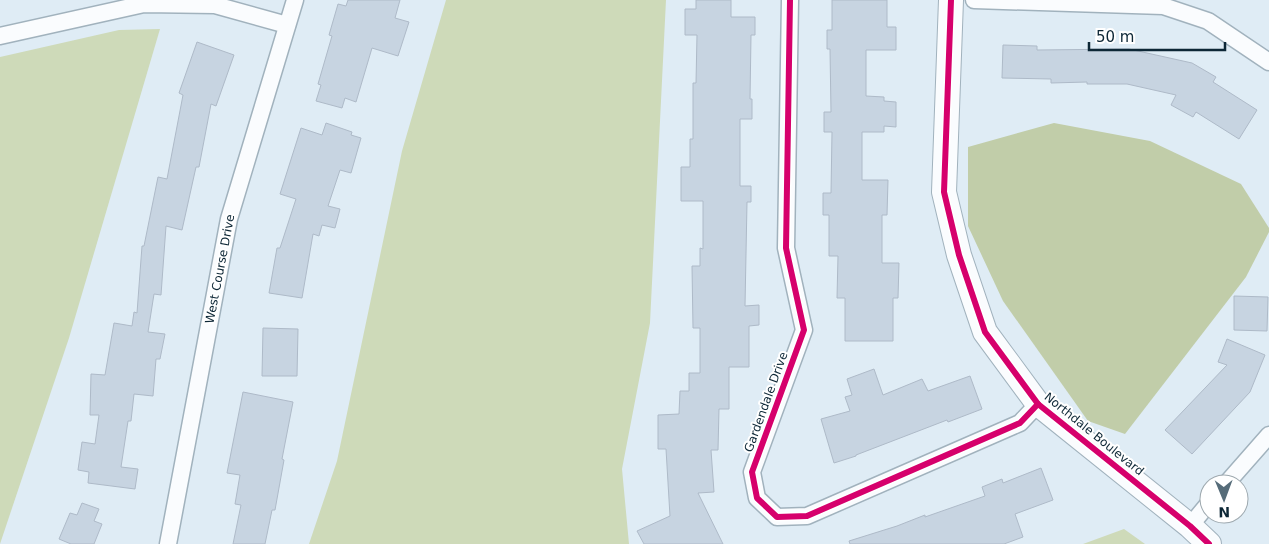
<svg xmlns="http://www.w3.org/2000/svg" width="1269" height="544" font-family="'DejaVu Sans',sans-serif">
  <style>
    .green { fill: #cedab9 }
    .forest { fill: #c1cda9 }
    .building { fill: #c7d4e1; stroke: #aebac8 }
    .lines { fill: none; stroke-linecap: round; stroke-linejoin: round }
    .street-casing { stroke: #a1b2bd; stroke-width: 19 }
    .secondary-casing { stroke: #a1b2bd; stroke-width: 26 }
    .street { stroke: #fafcfe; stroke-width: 16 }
    .secondary { stroke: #fafcfe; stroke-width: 24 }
    .cycleway-casing { stroke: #fff; stroke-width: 9 }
    .cycleway { stroke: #d6006c; stroke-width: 6 }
    .labels { text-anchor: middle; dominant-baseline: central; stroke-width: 4; stroke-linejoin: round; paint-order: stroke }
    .street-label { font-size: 12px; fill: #0d2736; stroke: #fff }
  </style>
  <rect width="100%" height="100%" fill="#dfecf5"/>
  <g class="green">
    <path d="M 446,0 L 666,0 L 650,323 L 622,469 L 629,544 L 309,544 L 337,461 L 402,151 Z"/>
    <path d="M 160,29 L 69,338 L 0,544 L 0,57 L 119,30 Z"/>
    <path d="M 1124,529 L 1145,544 L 1083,544 Z"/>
  </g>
  <path class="forest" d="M 1054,123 L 1150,141 L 1241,184 L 1269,228 L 1269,232 L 1246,277 L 1125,434 L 1088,421 L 1003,301 L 968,226 L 968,147 Z"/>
  <g class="building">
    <path d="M 348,0 L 400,0 L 395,18 L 409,22 L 398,56 L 372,48 L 356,102 L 345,98 L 342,108 L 316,101 L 321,85 L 318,84 L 332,36 L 329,35 L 338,4 L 346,6 Z"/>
    <path d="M 696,0 L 731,0 L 731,17 L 755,17 L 755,35 L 751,35 L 750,99 L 752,99 L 752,119 L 740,119 L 740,186 L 751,186 L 751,202 L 747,202 L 745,306 L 759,305 L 759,325 L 749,326 L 749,367 L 729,367 L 729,409 L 719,409 L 718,450 L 711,450 L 714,492 L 698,493 L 723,544 L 644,544 L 637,531 L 670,516 L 666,449 L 658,449 L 658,415 L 679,414 L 680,391 L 689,391 L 689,373 L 700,373 L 700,328 L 693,328 L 692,266 L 700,266 L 700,248 L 703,249 L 703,201 L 681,201 L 681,167 L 690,167 L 690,139 L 693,139 L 693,83 L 696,83 L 697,35 L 685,35 L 685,9 L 696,9 Z"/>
    <path d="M 832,0 L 887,0 L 887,27 L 896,27 L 896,50 L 866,50 L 866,96 L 884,97 L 884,101 L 896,102 L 896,127 L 884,126 L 884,132 L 862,132 L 862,180 L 888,180 L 887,215 L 882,215 L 882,263 L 899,263 L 898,298 L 893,298 L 893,341 L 845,341 L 845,298 L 837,298 L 838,256 L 829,256 L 829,215 L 823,215 L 823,193 L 831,193 L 832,132 L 824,132 L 824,112 L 831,112 L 830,49 L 827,49 L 827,30 L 832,30 Z"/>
    <path d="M 197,42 L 234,55 L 216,106 L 211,104 L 199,167 L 196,167 L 182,230 L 166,226 L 161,295 L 154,294 L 148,332 L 165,334 L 160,359 L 156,359 L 153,396 L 134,394 L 131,421 L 128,421 L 121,467 L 138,469 L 135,489 L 88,483 L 89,472 L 78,470 L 82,442 L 95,444 L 99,415 L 90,415 L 91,374 L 105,375 L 114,323 L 132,326 L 134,312 L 137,313 L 142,246 L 144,246 L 158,177 L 167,179 L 183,95 L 179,93 Z"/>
    <path d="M 1003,45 L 1037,46 L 1037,50 L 1129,49 L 1192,63 L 1216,77 L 1213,82 L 1257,110 L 1239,139 L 1196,112 L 1193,117 L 1171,105 L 1176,95 L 1127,84 L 1087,84 L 1087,82 L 1051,83 L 1051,79 L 1002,78 Z"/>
    <path d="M 326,123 L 352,132 L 351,135 L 361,138 L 351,173 L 340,170 L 328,206 L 340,209 L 335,228 L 322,225 L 319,236 L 313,234 L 302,298 L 269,293 L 277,248 L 280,248 L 296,199 L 280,194 L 301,128 L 322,135 Z"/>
    <path d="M 1234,296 L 1268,297 L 1267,331 L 1234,330 Z"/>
    <path d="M 263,328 L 298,329 L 297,376 L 262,376 Z"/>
    <path d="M 1227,339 L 1265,355 L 1250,392 L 1192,454 L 1165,430 L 1227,365 L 1218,362 Z"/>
    <path d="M 874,369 L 883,395 L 922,379 L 928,391 L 970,376 L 982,409 L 948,422 L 947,420 L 856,455 L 856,456 L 834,463 L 821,419 L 850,411 L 845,397 L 852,395 L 847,379 Z"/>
    <path d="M 243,392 L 293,402 L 282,459 L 284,460 L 275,510 L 272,510 L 265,544 L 233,544 L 241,505 L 235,504 L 240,475 L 227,473 Z"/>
    <path d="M 1041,468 L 1053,500 L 1015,514 L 1023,537 L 1004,544 L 850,544 L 849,541 L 897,526 L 925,515 L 925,517 L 985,496 L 982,487 L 1002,479 L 1003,483 Z"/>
    <path d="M 82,503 L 99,509 L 94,521 L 102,524 L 94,544 L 71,544 L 59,539 L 70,513 L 77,515 Z"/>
  </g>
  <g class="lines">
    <g class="street-casing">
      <g id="street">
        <path d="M 790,0 L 786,248 L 804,330 L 752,472 L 757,498 L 777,517 L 807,516 L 1020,423 L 1038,404"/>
        <path d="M 974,0 L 1163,6 L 1208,21 L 1269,62"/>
        <path d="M 0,36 L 144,4 L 215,5 L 287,25"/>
        <path d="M 1226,484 L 1269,435"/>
        <path d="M 1190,526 L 1209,503"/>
        <path d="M 168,544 L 229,219 L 295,0"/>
      </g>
    </g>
    <g class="secondary-casing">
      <path id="secondary" d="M 951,0 L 944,192 L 959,255 L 985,332 L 1038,404 L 1190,526 L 1209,544"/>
    </g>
    <use href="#street" class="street"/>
    <use href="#secondary" class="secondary"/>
    <g class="cycleway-casing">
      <g id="cycleway">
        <path d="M 790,0 L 786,248 L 804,330 L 752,472 L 757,498 L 777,517 L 807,516 L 1020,423 L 1038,404"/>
        <path d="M 951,0 L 944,192 L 959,255 L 985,332 L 1038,404 L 1190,526 L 1209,544"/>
      </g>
    </g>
    <use href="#cycleway" class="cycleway"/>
  </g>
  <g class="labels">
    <g class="street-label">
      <text transform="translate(220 269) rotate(-79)">West Course Drive</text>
      <text transform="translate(766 402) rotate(-70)">Gardendale Drive</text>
      <text transform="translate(1094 434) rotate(39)">Northdale Boulevard</text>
    </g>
  </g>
  <g transform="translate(1224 499) rotate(179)"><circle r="24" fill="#ffffff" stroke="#9ea9af"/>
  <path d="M0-4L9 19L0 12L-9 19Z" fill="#566c79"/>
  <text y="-8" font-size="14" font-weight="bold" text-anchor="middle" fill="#0d2736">N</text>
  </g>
  <path d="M1089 42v8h136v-8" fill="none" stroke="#0d2736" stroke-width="2.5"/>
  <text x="1096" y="42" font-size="15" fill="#0d2736" stroke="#ffffff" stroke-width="4" paint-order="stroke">50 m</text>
</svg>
